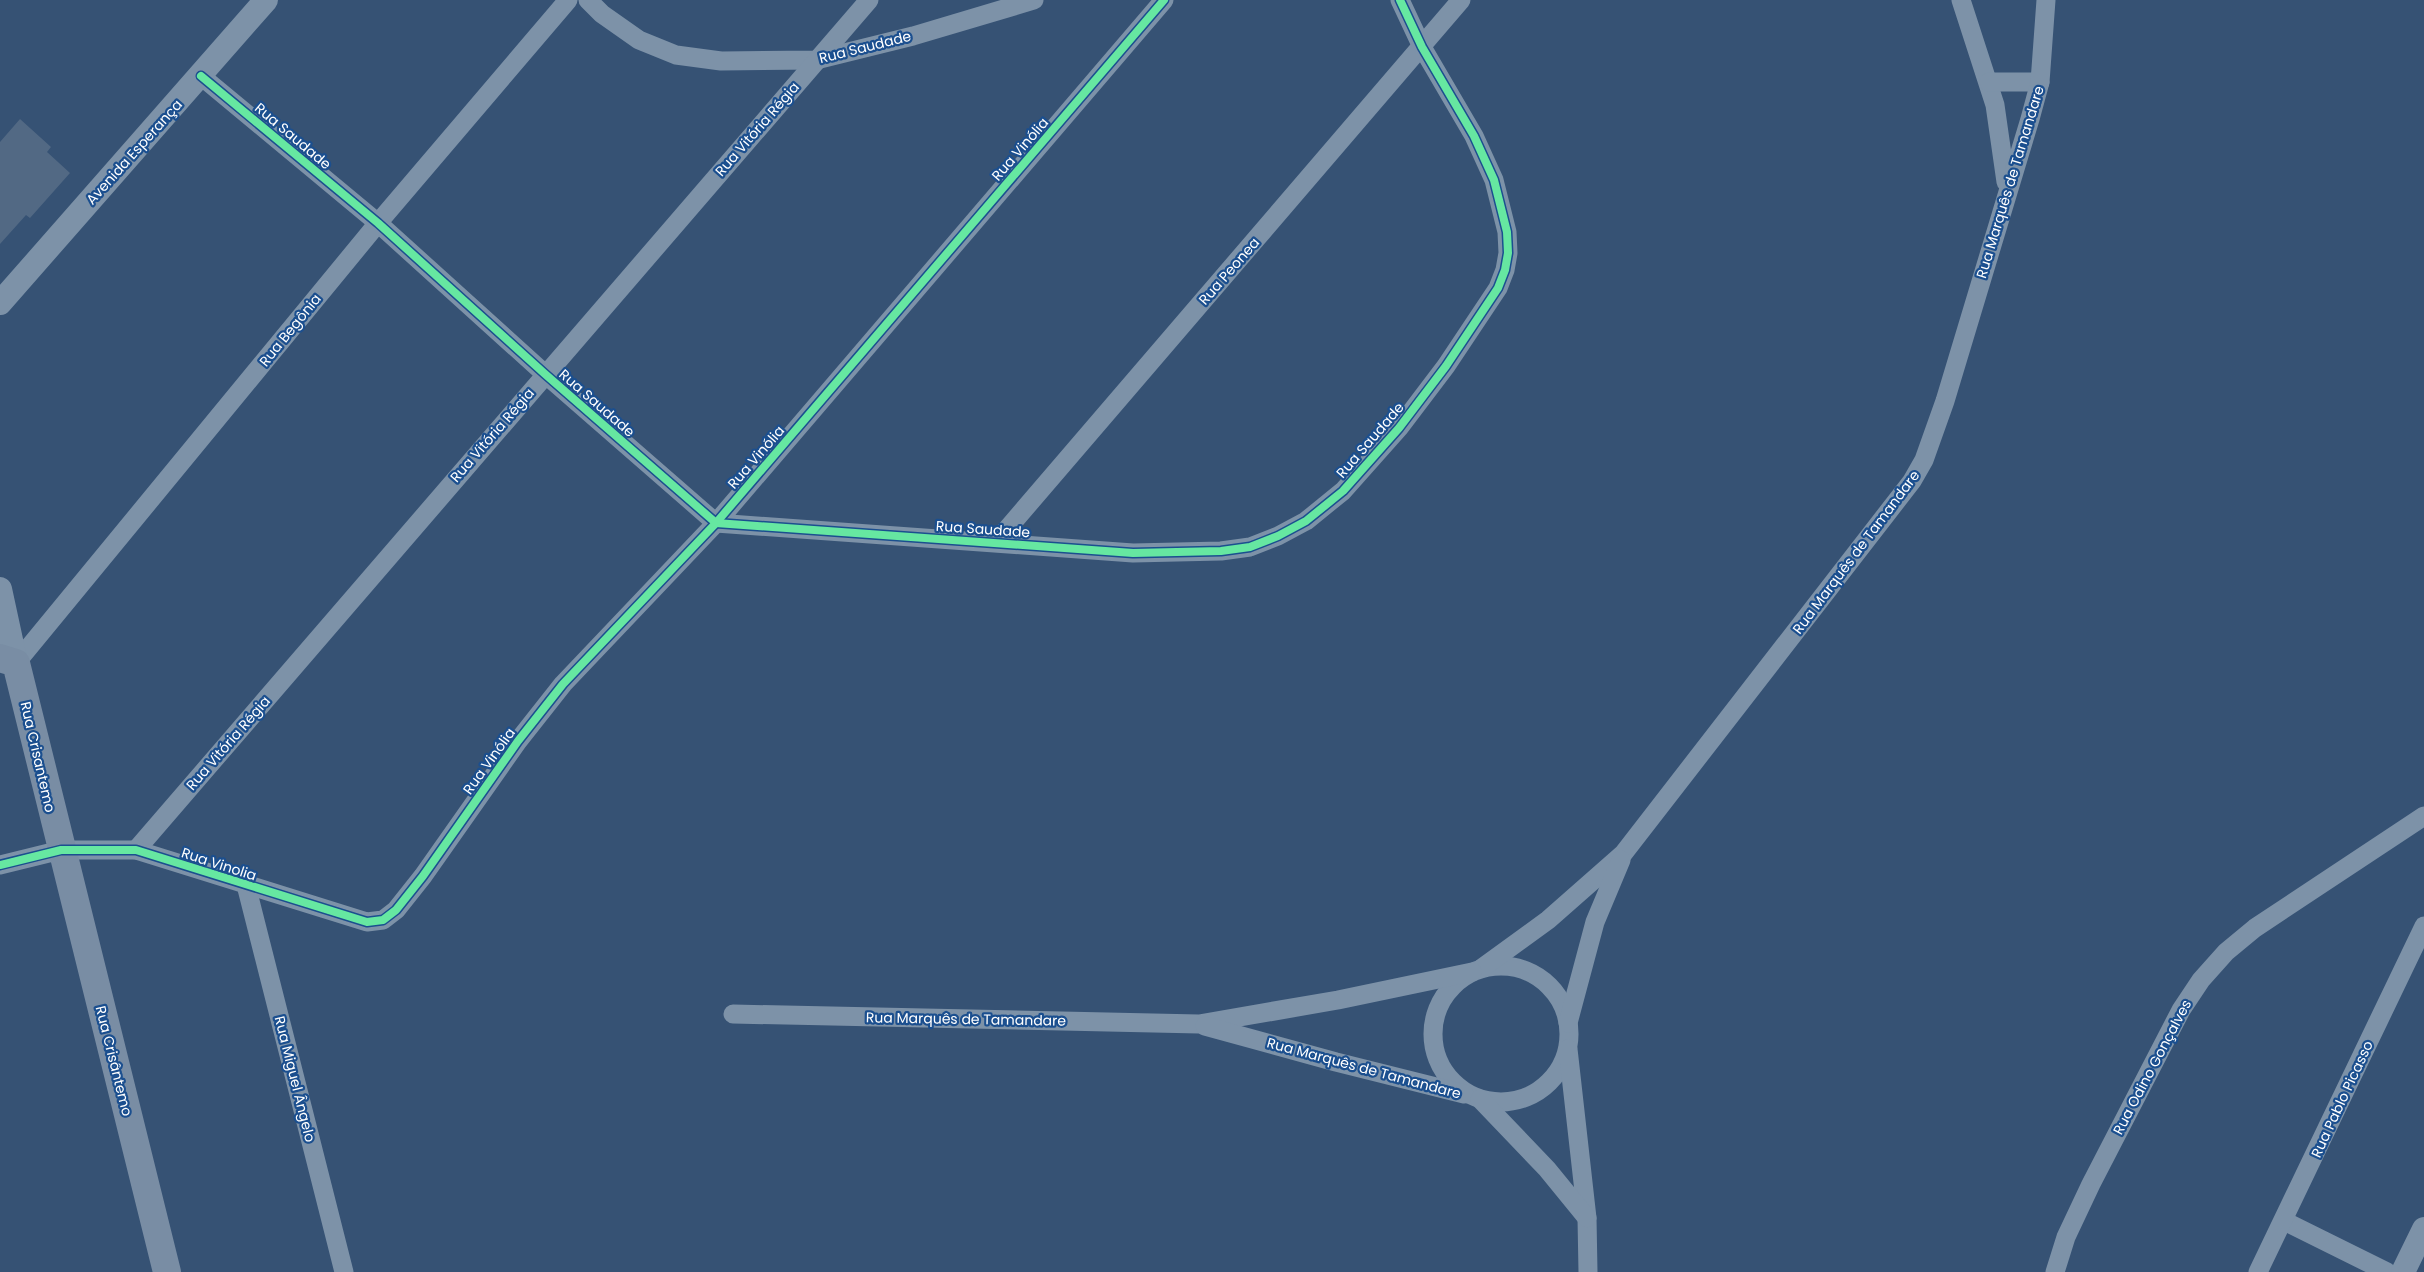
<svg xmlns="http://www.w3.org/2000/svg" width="2424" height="1272" font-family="Poppins,sans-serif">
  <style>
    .building { fill: #526984 }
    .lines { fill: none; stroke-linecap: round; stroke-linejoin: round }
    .minor { stroke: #7d92a8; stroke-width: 19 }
    .tertiary { stroke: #7d92a8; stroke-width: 24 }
    .secondary { stroke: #798da4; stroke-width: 28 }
    .cycleway-casing { stroke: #1b4f8f; stroke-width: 11 }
    .cycleway { stroke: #66e7a1; stroke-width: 8 }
    .labels { text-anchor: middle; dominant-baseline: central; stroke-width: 4.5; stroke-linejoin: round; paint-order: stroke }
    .street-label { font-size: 14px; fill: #fff; stroke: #1b4f8f }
  </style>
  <rect width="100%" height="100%" fill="#365274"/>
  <path class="building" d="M 20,119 L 51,147 L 47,152 L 70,173 L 30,218 L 26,215 L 0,244 L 0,142 Z"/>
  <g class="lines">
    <g class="minor">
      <path d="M 588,0 L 602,14 L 639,40 L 676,55 L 721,61 L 816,60 L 913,36 L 1034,0"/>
      <path d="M 1961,0 L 1995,105 L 2006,182"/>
      <path d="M 201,76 L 378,223 L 545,374 L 716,523 L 1133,553 L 1221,551 L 1250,547 L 1278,536 L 1306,521 L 1343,491 L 1399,428 L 1446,366 L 1498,288 L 1505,270 L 1508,253 L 1507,232 L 1494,180 L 1474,136 L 1422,47 L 1400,0"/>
      <path d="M 1989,82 L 2040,82"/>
      <path d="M 996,542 L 1461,0"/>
      <path d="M 16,663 L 378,223 L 568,0"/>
      <path d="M 136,850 L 869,0"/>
      <path d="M 0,865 L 61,850 L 136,850 L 367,922 L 383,920 L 396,910 L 423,876 L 518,741 L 563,684 L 716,523 L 1164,0"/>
      <path d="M 246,885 L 344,1272"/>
      <circle cx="1501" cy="1034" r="68"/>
      <path d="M 1482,968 L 1548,920 L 1623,854 L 1912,481 L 1924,460 L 1945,401 L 2030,119 L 2040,82 L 2046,0"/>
      <path d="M 733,1014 L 1199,1024 L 1338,1000 L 1472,972"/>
      <path d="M 1568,1023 L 1595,922 L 1621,860"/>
      <path d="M 1205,1026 L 1336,1062 L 1464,1094"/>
      <path d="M 1568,1049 L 1587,1218 L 1588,1272"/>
      <path d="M 1480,1099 L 1547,1169 L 1587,1218"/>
      <path d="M 2284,1221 L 2387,1272"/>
      <path d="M 2055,1272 L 2066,1237 L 2091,1184 L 2181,1010 L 2201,980 L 2226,952 L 2255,928 L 2424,816"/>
      <path d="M 2258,1272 L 2424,926"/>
    </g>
    <g class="tertiary">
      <path d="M 0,303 L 266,0"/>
      <path d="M 0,589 L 16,663"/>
      <path d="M 2403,1272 L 2424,1229"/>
    </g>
    <path class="secondary" d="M 0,658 L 16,663 L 167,1272"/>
    <g class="cycleway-casing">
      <g id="cycleway">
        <path d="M 201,76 L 378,223 L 545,374 L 716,523 L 1133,553 L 1221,551 L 1250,547 L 1278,536 L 1306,521 L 1343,491 L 1399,428 L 1446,366 L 1498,288 L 1505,270 L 1508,253 L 1507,232 L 1494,180 L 1474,136 L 1422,47 L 1400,0"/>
        <path d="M 0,865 L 61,850 L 136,850 L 367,922 L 383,920 L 396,910 L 423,876 L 518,741 L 563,684 L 716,523 L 1164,0"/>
      </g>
    </g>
    <use href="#cycleway" class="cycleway"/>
  </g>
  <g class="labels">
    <g class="street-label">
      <text transform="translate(865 47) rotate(-14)">Rua Saudade</text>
      <text transform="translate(757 129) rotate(-49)">Rua Vitória Régia</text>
      <text transform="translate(293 136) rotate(40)">Rua Saudade</text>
      <text transform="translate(1020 149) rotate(-49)">Rua Vinólia</text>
      <text transform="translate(134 152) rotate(-48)">Avenida Esperança</text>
      <text transform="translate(2010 182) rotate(-73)">Rua Marquês de Tamandare</text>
      <text transform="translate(1229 271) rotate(-49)">Rua Peonea</text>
      <text transform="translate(290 330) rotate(-51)">Rua Begônia</text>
      <text transform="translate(597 403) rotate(41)">Rua Saudade</text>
      <text transform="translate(492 435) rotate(-49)">Rua Vitória Régia</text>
      <text transform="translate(1370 440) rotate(-49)">Rua Saudade</text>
      <text transform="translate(756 457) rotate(-49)">Rua Vinólia</text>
      <text transform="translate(983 529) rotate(4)">Rua Saudade</text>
      <text transform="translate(1856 552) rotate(-53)">Rua Marquês de Tamandare</text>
      <text transform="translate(228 743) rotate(-49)">Rua Vitória Régia</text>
      <text transform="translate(38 757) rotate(77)">Rua Crisantemo</text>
      <text transform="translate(489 761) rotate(-54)">Rua Vinólia</text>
      <text transform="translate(219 864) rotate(18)">Rua Vinolia</text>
      <text transform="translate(966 1019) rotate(1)">Rua Marquês de Tamandare</text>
      <text transform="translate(114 1061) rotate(76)">Rua Crisântemo</text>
      <text transform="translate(2152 1067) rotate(-62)">Rua Odino Gonçalves</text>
      <text transform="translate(1364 1068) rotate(15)">Rua Marquês de Tamandare</text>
      <text transform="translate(295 1079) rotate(76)">Rua Miguel Ângelo</text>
      <text transform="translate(2342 1099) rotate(-65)">Rua Pablo Picasso</text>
    </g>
  </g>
</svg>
